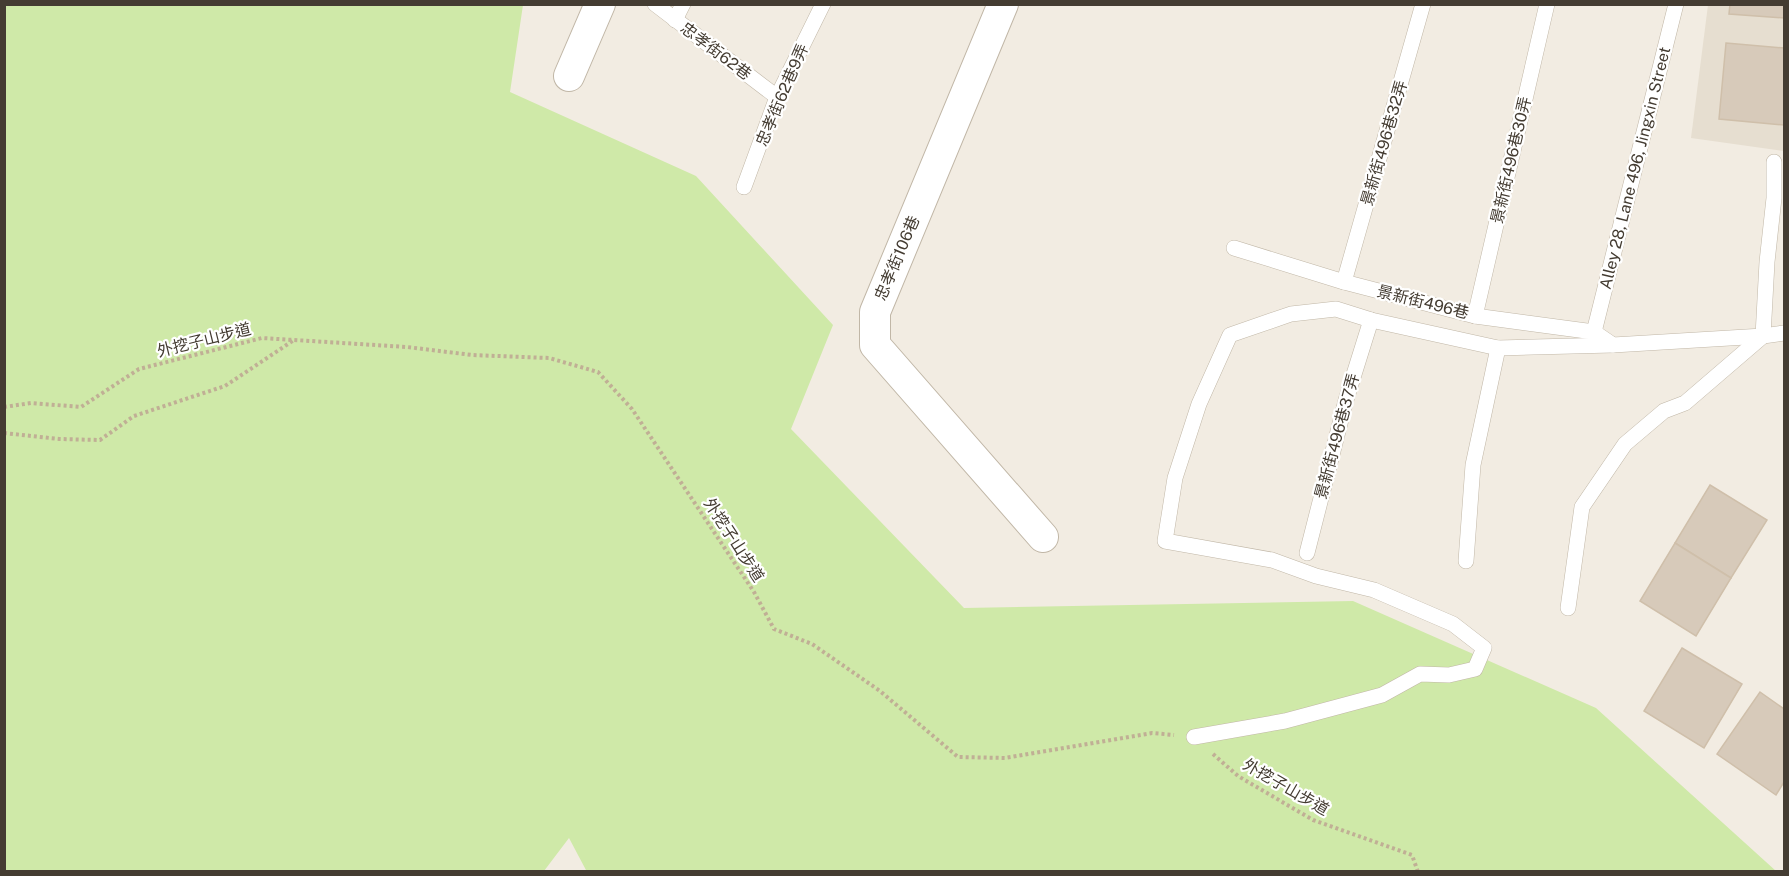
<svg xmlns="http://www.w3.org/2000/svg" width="1789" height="876" font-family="'Public Sans','Noto Sans TC',sans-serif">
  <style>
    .residential { fill: #e6ded0 }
    .green { fill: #cfe9a8 }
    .building { fill: #d7caba; stroke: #cfbfaa; stroke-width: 1.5 }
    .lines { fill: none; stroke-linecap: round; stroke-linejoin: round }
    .lane-casing { stroke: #c1b7a7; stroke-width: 16 }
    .street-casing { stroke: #c1b7a7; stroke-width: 32 }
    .path { stroke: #c0af95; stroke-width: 4; stroke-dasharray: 3 3; stroke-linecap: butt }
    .lane { stroke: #fff; stroke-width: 15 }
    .street { stroke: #fff; stroke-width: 30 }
    .labels { text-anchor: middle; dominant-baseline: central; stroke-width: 4.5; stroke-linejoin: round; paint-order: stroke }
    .street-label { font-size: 16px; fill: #443c32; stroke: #fff }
  </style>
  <rect width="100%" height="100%" fill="#f2ece2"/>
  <path class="residential" d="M 1708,5 L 1784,5 L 1784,151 L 1691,138 Z"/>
  <path class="green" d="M 5,4 L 523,5 L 510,92 L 696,176 L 833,325 L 791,429 L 964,608 L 1353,601 L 1596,708 L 1776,871 L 587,872 L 569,838 L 544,871 L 5,872 Z"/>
  <g class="building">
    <path d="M 1730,4 L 1784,4 L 1784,18 L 1729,14 Z"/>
    <path d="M 1726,43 L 1784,48 L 1784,125 L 1719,119 Z"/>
    <path d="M 1710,485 L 1767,520 L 1731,578 L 1675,543 Z"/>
    <path d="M 1675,543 L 1731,578 L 1696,636 L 1640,601 Z"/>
    <path d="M 1682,648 L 1742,684 L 1704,748 L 1644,711 Z"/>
    <path d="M 1760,692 L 1784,709 L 1784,782 L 1776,795 L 1717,754 Z"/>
  </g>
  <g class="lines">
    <g class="lane-casing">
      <g id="lane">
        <path d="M 655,4 L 777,97"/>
        <path d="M 675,20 L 683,4"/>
        <path d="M 744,187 L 777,97 L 823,4"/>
        <path d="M 1234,248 L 1344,282 L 1475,316 L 1594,332 L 1613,345 L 1763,336 L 1784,333"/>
        <path d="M 1344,282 L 1423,4"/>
        <path d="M 1475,316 L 1547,4"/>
        <path d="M 1594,332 L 1676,4"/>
        <path d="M 1763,336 L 1767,262 L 1774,198 L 1774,162"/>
        <path d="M 1307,553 L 1346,400 L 1371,320"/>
        <path d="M 1466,561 L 1473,465 L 1498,348"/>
        <path d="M 1568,608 L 1582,507 L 1625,444 L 1664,411 L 1685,403 L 1763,336"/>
        <path d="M 1194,737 L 1285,721 L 1382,695 L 1420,674 L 1449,675 L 1475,669 L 1484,648 L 1453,624 L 1374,590 L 1316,576 L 1272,560 L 1165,541 L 1175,478 L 1199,404 L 1230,335 L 1291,314 L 1336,309 L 1371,320 L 1498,348 L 1613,345"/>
      </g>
    </g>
    <g class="street-casing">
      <g id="street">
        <path d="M 1003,4 L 875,312 L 875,345 L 1043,537"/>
        <path d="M 569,76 L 600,4"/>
      </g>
    </g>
    <g class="path">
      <path d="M 4,407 L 31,403 L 81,407 L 139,369 L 262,338 L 407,347 L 472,355 L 549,358 L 598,372 L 632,409 L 754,592 L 774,629 L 812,644 L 880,691 L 958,757 L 1005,758 L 1152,733 L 1174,735"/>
      <path d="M 4,433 L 59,439 L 100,440 L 134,416 L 225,386 L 294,340"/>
      <path d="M 1213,754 L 1238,776 L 1313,820 L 1412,855 L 1418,872"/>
    </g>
    <use href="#lane" class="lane"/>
    <use href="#street" class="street"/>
  </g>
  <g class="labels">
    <g class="street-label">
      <text transform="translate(716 51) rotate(37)">忠孝街62巷</text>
      <text transform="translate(782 95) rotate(-67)">忠孝街62巷9弄</text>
      <text transform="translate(1384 143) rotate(-74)">景新街496巷32弄</text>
      <text transform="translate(1511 160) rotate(-77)">景新街496巷30弄</text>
      <text transform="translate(1635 168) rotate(-76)">Alley 28, Lane 496, Jingxin Street</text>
      <text transform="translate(897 258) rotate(-67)">忠孝街106巷</text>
      <text transform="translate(1423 302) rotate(14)">景新街496巷</text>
      <text transform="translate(204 340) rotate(-14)">外挖子山步道</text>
      <text transform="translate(1337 436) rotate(-75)">景新街496巷37弄</text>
      <text transform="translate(734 540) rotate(57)">外挖子山步道</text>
      <text transform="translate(1286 787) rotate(30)">外挖子山步道</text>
    </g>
  </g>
  <rect width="1789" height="876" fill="none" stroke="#443c32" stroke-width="12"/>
</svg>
